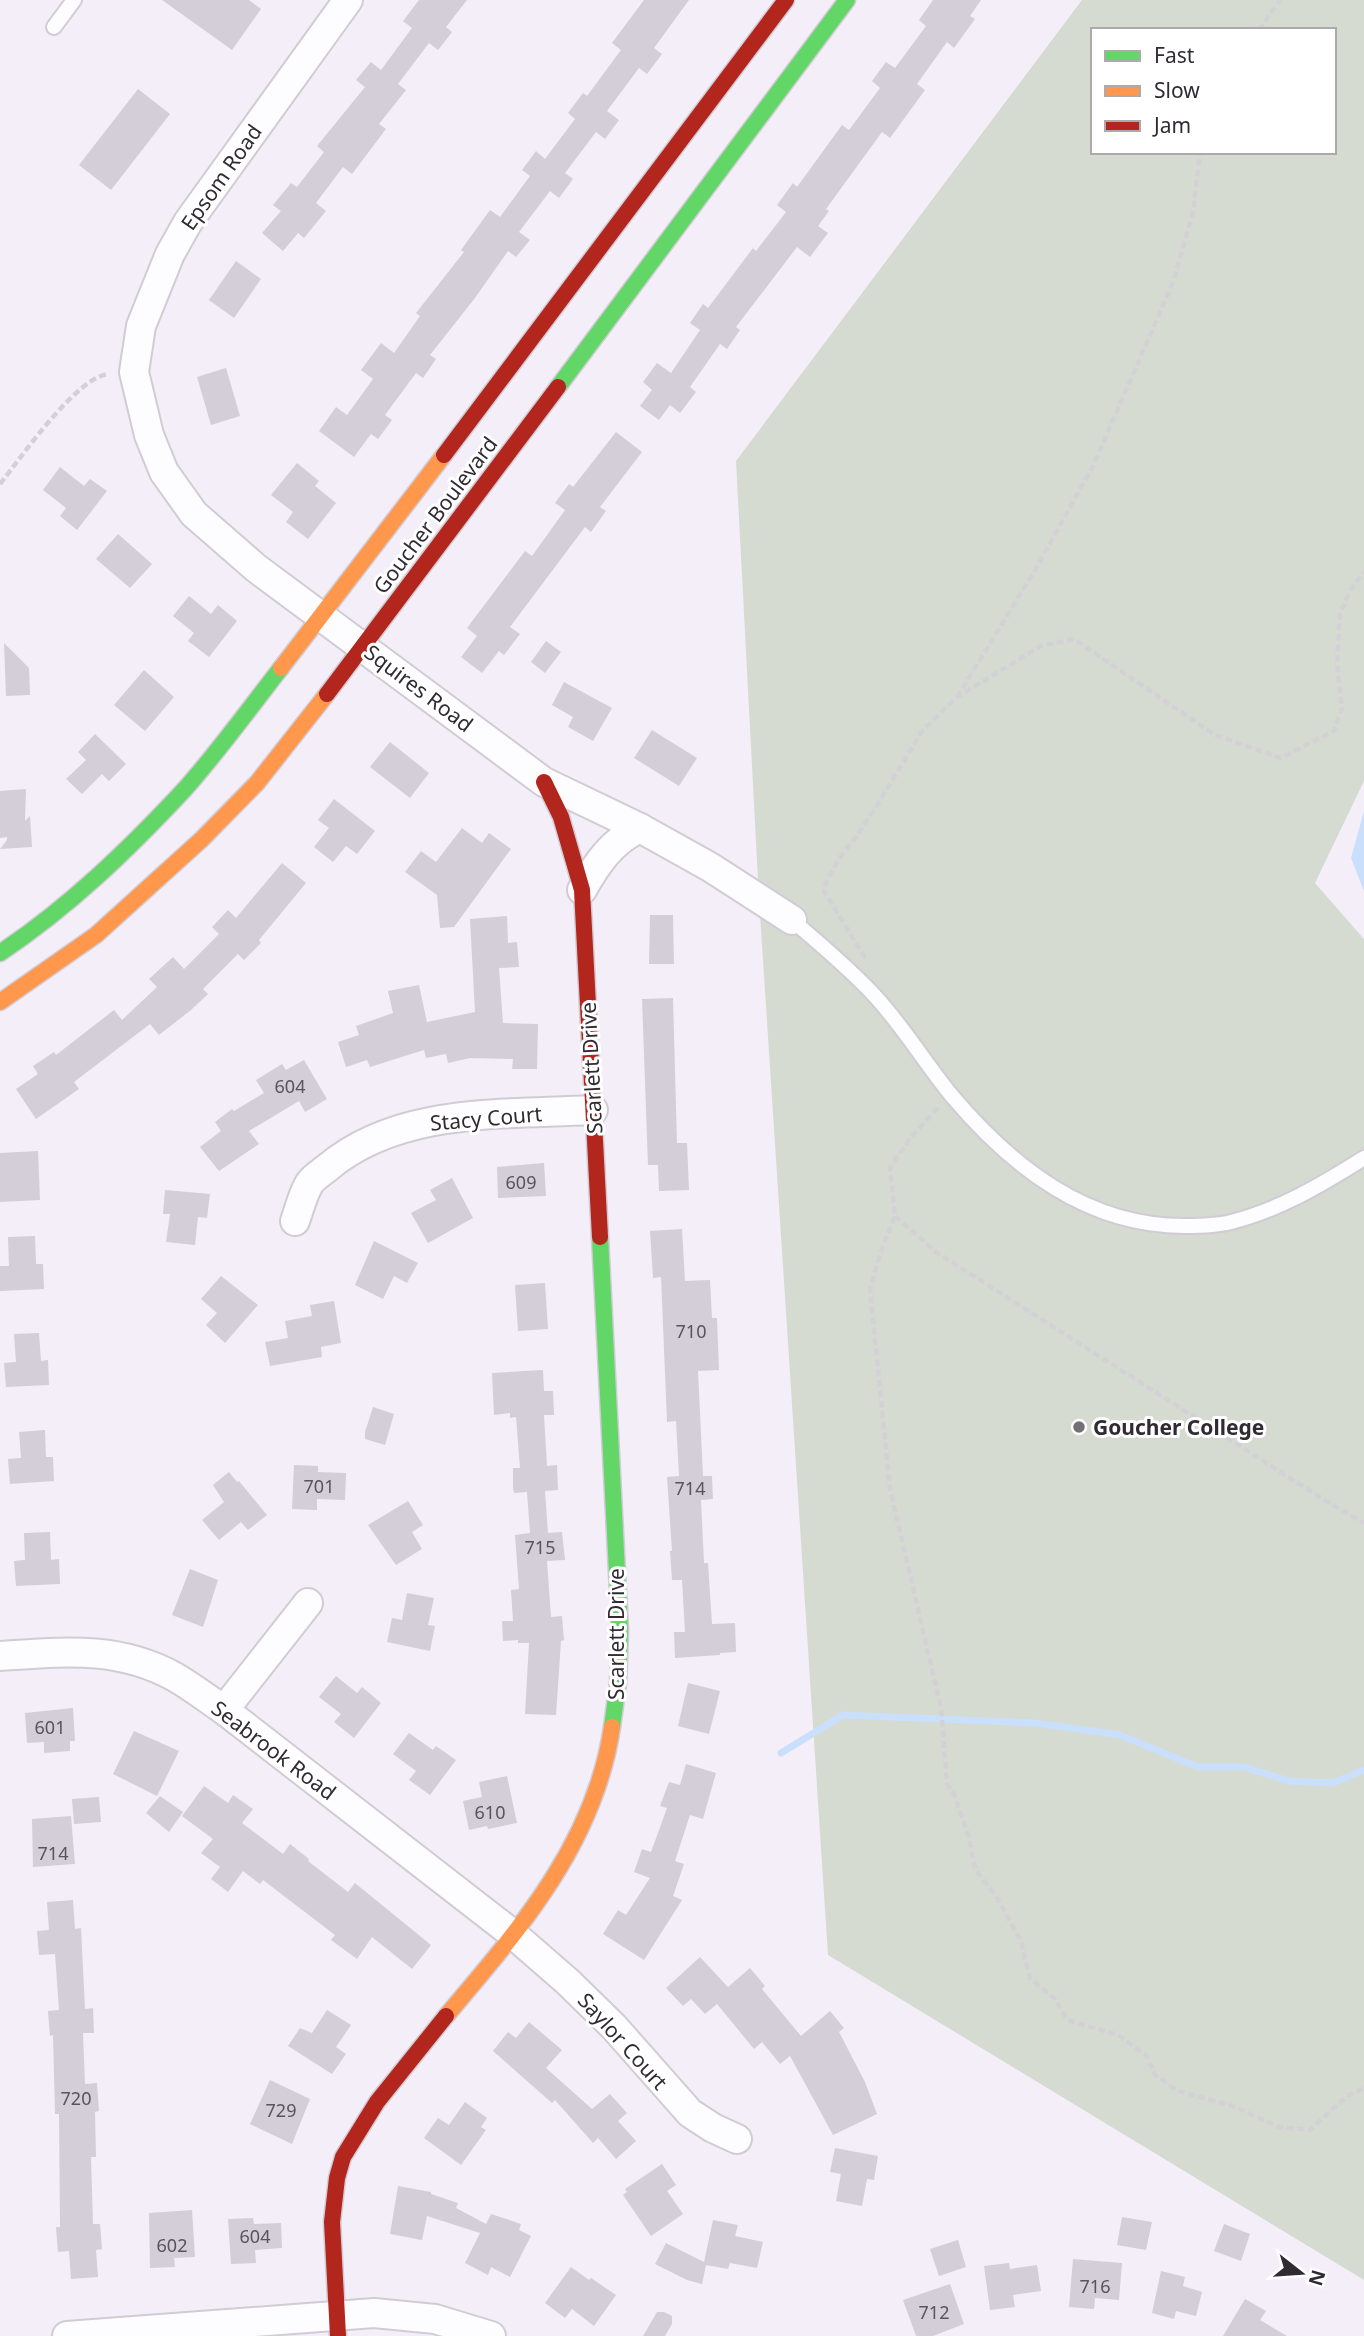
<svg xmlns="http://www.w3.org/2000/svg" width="1364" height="2336" font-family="'Noto Sans',sans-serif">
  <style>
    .green { fill: #d5dbd0; fill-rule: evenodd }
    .water { fill: #cadffc }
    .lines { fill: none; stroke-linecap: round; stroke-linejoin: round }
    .stream { stroke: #cadffc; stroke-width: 7 }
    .building { fill: #d3ced7 }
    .lane-casing { stroke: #d1ccd4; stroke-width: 18 }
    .street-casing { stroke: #d1ccd4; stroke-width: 32 }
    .fast-casing { stroke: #d1ccd4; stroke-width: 19 }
    .slow-casing { stroke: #d1ccd4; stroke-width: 19 }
    .jam-casing { stroke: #d1ccd4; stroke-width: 19 }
    .path { stroke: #d4d1d6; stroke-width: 4.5; stroke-dasharray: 7 3.5; stroke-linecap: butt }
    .lane { stroke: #fdfcfe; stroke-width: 14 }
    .street { stroke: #fdfcfe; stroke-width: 28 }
    .fast { stroke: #63d668; stroke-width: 16 }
    .slow { stroke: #ff974d; stroke-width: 16 }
    .jam { stroke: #b3261e; stroke-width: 16 }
    .poi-dot { fill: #756f78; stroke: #fff; stroke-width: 2.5 }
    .labels { text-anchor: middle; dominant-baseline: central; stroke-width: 6; stroke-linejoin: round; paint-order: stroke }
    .number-label { font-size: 18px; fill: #59545c }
    .street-label { font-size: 21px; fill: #302b33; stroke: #fff }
    .poi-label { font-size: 21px; font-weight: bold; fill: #302b33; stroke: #fff; text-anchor: start }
  </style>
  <rect width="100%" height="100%" fill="#f4eef9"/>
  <path class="green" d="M 1082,0 L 1364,0 L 1364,781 L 1315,883 L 1364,939 L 1364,2280 L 828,1955 L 759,899 L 736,461 ZM 1093,30 L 1334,30 L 1334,152 L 1093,152 Z"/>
  <path class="water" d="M 1364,811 L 1364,891 L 1351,858 Z"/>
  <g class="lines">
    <path class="stream" d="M 781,1753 L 843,1715 L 1035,1723 L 1120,1735 L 1198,1767 L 1244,1767 L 1289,1781 L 1333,1783 L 1364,1770"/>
  </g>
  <g class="building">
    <path d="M 162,0 L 249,0 L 261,9 L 232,50 Z"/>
    <path d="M 419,0 L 467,0 L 446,27 L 452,32 L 438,50 L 429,43 L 398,84 L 406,90 L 379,124 L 386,129 L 352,174 L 343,167 L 316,203 L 326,211 L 304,238 L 298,233 L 283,251 L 262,233 L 281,211 L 273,205 L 291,183 L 297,187 L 324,152 L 317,146 L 365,87 L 356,80 L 371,62 L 381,70 L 412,28 L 403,21 Z"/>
    <path d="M 644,0 L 689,0 L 654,48 L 662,54 L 647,74 L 639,68 L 607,111 L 619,120 L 605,139 L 596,132 L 565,173 L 573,179 L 559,198 L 550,191 L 519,232 L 530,240 L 516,257 L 508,251 L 475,298 L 430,355 L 436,359 L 423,378 L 416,373 L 385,415 L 392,420 L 378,439 L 371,434 L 354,457 L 319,431 L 336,407 L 347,415 L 373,379 L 361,370 L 381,343 L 394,353 L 420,316 L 416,313 L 464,252 L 461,250 L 490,210 L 500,217 L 530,176 L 522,170 L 536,151 L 545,159 L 575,119 L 568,113 L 583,93 L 587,96 L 621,50 L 612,43 Z"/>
    <path d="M 933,0 L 981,0 L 970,16 L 975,19 L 954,48 L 947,42 L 917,84 L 925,90 L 890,138 L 882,132 L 826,209 L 829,211 L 818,226 L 828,233 L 810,257 L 797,247 L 736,327 L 740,330 L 727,349 L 720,344 L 690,387 L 696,392 L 680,413 L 670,405 L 659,420 L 640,406 L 652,390 L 643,382 L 657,363 L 671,373 L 700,330 L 690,323 L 703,304 L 708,308 L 753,248 L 756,251 L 786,212 L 777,205 L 793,183 L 797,187 L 842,125 L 849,130 L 880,88 L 872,81 L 886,62 L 895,68 L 926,26 L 919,20 Z"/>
    <path d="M 138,89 L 170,114 L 111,190 L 79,165 Z"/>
    <path d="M 236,261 L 261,279 L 234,318 L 209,300 Z"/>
    <path d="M 226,368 L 240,416 L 211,425 L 197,377 Z"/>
    <path d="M 616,432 L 642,452 L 600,507 L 606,511 L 591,532 L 585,527 L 510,627 L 520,634 L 504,655 L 499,651 L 482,673 L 461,657 L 477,636 L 467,628 L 525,551 L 532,556 L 565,510 L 555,503 L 569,484 L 573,487 Z"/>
    <path d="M 297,463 L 319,481 L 315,486 L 336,503 L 308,539 L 286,522 L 293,512 L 271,495 Z"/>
    <path d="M 60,467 L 84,486 L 90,479 L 107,491 L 77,530 L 60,516 L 66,508 L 43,490 Z"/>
    <path d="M 118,534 L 152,564 L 130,588 L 96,559 Z"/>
    <path d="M 189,596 L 211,614 L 218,605 L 237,621 L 209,657 L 188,641 L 194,633 L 173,616 Z"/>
    <path d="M 546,641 L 561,652 L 545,673 L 531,662 Z"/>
    <path d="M 4,643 L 29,668 L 30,695 L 6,696 Z"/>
    <path d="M 144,670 L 174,697 L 145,731 L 114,705 Z"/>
    <path d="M 564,682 L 612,708 L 593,741 L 568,727 L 573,717 L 552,705 Z"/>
    <path d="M 652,730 L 697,758 L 679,786 L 634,758 Z"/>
    <path d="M 95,734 L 126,764 L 109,781 L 102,774 L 82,794 L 66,779 L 86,760 L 78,752 Z"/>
    <path d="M 390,742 L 429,773 L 410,798 L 370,767 Z"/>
    <path d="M 26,789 L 25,821 L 30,816 L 32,847 L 0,849 L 7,840 L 7,837 L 0,838 L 0,791 Z"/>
    <path d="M 334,799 L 375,831 L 357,854 L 346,846 L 333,862 L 314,847 L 329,828 L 318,820 Z"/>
    <path d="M 462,828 L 482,843 L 489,833 L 511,849 L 454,927 L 440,928 L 437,895 L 405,872 L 421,851 L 436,862 Z"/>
    <path d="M 282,863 L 306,883 L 259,940 L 261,943 L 244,960 L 238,954 L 203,989 L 208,994 L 191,1010 L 159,1035 L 150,1024 L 74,1082 L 79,1089 L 36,1119 L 16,1089 L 38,1074 L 33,1066 L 54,1052 L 56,1055 L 114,1010 L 122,1020 L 157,987 L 149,979 L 173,957 L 184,969 L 219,934 L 212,927 L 228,910 L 236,918 Z"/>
    <path d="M 650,915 L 673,915 L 674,964 L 649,964 Z"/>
    <path d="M 507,916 L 508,943 L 517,942 L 519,967 L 499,968 L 503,1023 L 538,1024 L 537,1069 L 512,1069 L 513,1059 L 470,1058 L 448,1063 L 446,1054 L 426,1058 L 424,1050 L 370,1067 L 367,1060 L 346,1067 L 338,1042 L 359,1035 L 356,1026 L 393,1013 L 388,991 L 419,985 L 427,1022 L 475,1012 L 470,919 Z"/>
    <path d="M 673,998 L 677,1143 L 687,1143 L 689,1190 L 659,1191 L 658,1165 L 648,1165 L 642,999 Z"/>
    <path d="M 304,1060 L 327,1099 L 305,1112 L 299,1101 L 249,1131 L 259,1144 L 219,1171 L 200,1147 L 221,1131 L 215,1122 L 232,1109 L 234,1111 L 264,1093 L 256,1080 L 282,1064 L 286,1070 Z"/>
    <path d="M 38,1151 L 40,1200 L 0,1202 L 0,1153 Z"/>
    <path d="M 544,1163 L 546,1196 L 498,1198 L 497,1167 Z"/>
    <path d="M 452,1178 L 473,1218 L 428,1243 L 411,1213 L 436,1200 L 430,1190 Z"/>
    <path d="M 165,1190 L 210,1194 L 207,1218 L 198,1217 L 195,1245 L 166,1242 L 170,1214 L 163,1214 Z"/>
    <path d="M 682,1229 L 685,1281 L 710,1280 L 712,1318 L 717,1318 L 719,1370 L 698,1371 L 703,1476 L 712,1476 L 713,1499 L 701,1500 L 704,1563 L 708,1563 L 712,1624 L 735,1623 L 736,1652 L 720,1653 L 720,1655 L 675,1658 L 674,1632 L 685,1632 L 682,1580 L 672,1580 L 670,1551 L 672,1551 L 667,1477 L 679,1476 L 676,1421 L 667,1422 L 661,1277 L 653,1278 L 650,1231 Z"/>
    <path d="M 35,1236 L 36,1264 L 43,1264 L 44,1289 L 0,1291 L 0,1266 L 9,1266 L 8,1237 Z"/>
    <path d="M 374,1241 L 418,1263 L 407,1283 L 394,1276 L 383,1299 L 355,1285 Z"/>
    <path d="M 221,1276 L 258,1305 L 225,1343 L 206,1325 L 217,1313 L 201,1299 Z"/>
    <path d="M 545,1283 L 548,1329 L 518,1331 L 515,1285 Z"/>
    <path d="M 334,1301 L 341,1343 L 321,1347 L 322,1357 L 270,1366 L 265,1342 L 288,1338 L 285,1321 L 312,1316 L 310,1305 Z"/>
    <path d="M 39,1333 L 41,1361 L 48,1360 L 49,1385 L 6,1387 L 4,1363 L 16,1362 L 14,1334 Z"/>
    <path d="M 543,1370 L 544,1391 L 553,1391 L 554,1415 L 544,1415 L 547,1466 L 557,1465 L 558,1490 L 545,1491 L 548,1533 L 562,1532 L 565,1560 L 547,1561 L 551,1617 L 562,1616 L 564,1640 L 561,1641 L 556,1715 L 525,1714 L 529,1643 L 518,1643 L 518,1640 L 503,1641 L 502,1621 L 513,1621 L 511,1590 L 519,1589 L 515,1535 L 530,1533 L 527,1492 L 514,1493 L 513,1488 L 513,1468 L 520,1468 L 516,1417 L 510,1418 L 510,1413 L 494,1415 L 492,1373 Z"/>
    <path d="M 373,1407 L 394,1414 L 385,1445 L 365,1439 L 365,1432 Z"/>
    <path d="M 45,1430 L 46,1457 L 53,1457 L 54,1481 L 10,1484 L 8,1459 L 21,1458 L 19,1432 Z"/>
    <path d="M 294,1465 L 318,1466 L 318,1472 L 346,1473 L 345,1500 L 317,1499 L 317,1510 L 292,1509 Z"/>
    <path d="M 229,1472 L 237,1482 L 239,1481 L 267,1515 L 248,1530 L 241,1522 L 219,1540 L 202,1520 L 224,1502 L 213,1485 Z"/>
    <path d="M 408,1501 L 423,1525 L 412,1532 L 422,1549 L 396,1565 L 368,1525 Z"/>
    <path d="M 50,1532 L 51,1560 L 59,1559 L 60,1584 L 16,1586 L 14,1561 L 25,1560 L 24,1533 Z"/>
    <path d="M 190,1569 L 218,1580 L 203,1627 L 172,1615 Z"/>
    <path d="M 407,1593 L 434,1598 L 428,1625 L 435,1626 L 430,1651 L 387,1642 L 392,1618 L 402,1620 Z"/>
    <path d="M 336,1676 L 357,1693 L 362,1687 L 381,1703 L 354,1738 L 334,1722 L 341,1714 L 319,1697 Z"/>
    <path d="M 688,1683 L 720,1691 L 709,1734 L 678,1726 Z"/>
    <path d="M 73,1708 L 75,1741 L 70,1741 L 70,1751 L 44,1753 L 44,1742 L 27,1743 L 25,1713 Z"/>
    <path d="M 134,1731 L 179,1751 L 157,1796 L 113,1774 Z"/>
    <path d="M 409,1733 L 433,1750 L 436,1746 L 456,1760 L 430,1795 L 409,1780 L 416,1771 L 393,1754 Z"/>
    <path d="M 686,1764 L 716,1773 L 703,1819 L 690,1815 L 675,1861 L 684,1864 L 673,1896 L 682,1900 L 644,1960 L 603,1934 L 618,1910 L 626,1915 L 650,1878 L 634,1872 L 642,1849 L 651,1852 L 667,1808 L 660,1806 L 669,1782 L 680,1785 Z"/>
    <path d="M 507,1776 L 517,1823 L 488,1829 L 487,1826 L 469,1830 L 463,1801 L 482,1797 L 479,1782 Z"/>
    <path d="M 204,1786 L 228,1803 L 233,1795 L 253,1809 L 242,1823 L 283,1854 L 290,1844 L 309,1859 L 308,1861 L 348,1892 L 355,1883 L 431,1945 L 412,1969 L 372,1937 L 357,1959 L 331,1940 L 335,1935 L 263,1880 L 260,1884 L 243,1871 L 228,1892 L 211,1879 L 220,1867 L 201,1853 L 213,1839 L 182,1816 Z"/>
    <path d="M 160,1796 L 183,1812 L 169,1832 L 146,1813 Z"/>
    <path d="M 99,1797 L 101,1822 L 74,1824 L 72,1799 Z"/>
    <path d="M 71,1816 L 75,1864 L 33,1867 L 32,1819 Z"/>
    <path d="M 73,1900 L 75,1929 L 81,1928 L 85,2009 L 93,2008 L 94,2033 L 83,2033 L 85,2084 L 97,2083 L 99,2111 L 95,2112 L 96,2157 L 91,2157 L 93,2224 L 100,2224 L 102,2249 L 96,2250 L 98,2277 L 71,2279 L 69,2251 L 58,2252 L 56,2227 L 60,2227 L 59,2114 L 55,2114 L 53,2035 L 50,2036 L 48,2011 L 59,2010 L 55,1954 L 39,1955 L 37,1931 L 49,1930 L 47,1902 Z"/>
    <path d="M 700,1957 L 728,1987 L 750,1968 L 765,1986 L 762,1989 L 801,2036 L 830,2011 L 844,2028 L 839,2032 L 865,2082 L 877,2114 L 833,2135 L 790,2056 L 780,2064 L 762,2042 L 754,2049 L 717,2004 L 705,2014 L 691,1999 L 683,2006 L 666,1988 Z"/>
    <path d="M 327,2010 L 351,2025 L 336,2047 L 346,2054 L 332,2074 L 288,2046 L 300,2028 L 312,2033 Z"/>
    <path d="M 529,2022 L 562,2050 L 546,2068 L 592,2109 L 610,2094 L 627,2113 L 618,2121 L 636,2141 L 616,2159 L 598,2138 L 593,2143 L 555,2100 L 552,2103 L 493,2051 L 508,2032 L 516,2038 Z"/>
    <path d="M 270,2080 L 310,2099 L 292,2144 L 250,2124 Z"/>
    <path d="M 465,2102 L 487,2118 L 481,2127 L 486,2130 L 461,2165 L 424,2138 L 438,2118 L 449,2125 Z"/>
    <path d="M 835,2148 L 878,2156 L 874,2180 L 867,2179 L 862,2206 L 836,2201 L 841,2174 L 830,2172 Z"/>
    <path d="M 662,2164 L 676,2185 L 667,2191 L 683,2214 L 651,2236 L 623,2195 L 627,2192 L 625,2189 Z"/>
    <path d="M 398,2186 L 431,2192 L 431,2194 L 458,2203 L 456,2208 L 486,2224 L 491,2214 L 521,2224 L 519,2230 L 531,2236 L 510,2277 L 491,2267 L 488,2275 L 465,2263 L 480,2233 L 427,2216 L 422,2240 L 390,2234 Z"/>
    <path d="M 192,2210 L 195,2257 L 174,2258 L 175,2267 L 150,2268 L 149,2213 Z"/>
    <path d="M 1122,2217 L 1152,2222 L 1146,2250 L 1117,2245 Z"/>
    <path d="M 253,2218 L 254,2224 L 281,2223 L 282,2248 L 255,2250 L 256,2263 L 231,2264 L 228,2219 Z"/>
    <path d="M 713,2220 L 738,2225 L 735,2236 L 763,2242 L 757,2268 L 730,2263 L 728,2269 L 706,2265 L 702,2284 L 687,2280 L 655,2264 L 666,2243 L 704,2262 Z"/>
    <path d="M 1224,2224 L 1250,2234 L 1241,2261 L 1214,2251 Z"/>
    <path d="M 958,2240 L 966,2267 L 939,2276 L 930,2249 Z"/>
    <path d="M 1073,2259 L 1122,2263 L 1119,2300 L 1095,2298 L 1094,2309 L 1069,2307 Z"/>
    <path d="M 1009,2263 L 1010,2269 L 1037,2265 L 1041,2291 L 1013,2295 L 1015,2307 L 990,2310 L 984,2266 Z"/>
    <path d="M 571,2267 L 589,2280 L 591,2278 L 616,2295 L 594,2326 L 572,2309 L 565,2318 L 545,2303 Z"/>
    <path d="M 1161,2271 L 1185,2277 L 1183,2286 L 1202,2292 L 1196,2316 L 1176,2311 L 1174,2319 L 1152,2313 Z"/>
    <path d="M 950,2284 L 964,2324 L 933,2336 L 916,2336 L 903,2300 Z"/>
    <path d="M 1245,2299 L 1266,2311 L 1260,2320 L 1287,2336 L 1223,2336 Z"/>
    <path d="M 657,2312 L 664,2312 L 672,2316 L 672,2324 L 665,2336 L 643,2336 Z"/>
  </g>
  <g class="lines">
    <g class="lane-casing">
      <g id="lane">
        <path d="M 54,27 L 74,0"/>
        <path d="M 792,920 C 820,944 849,968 874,995 C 903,1026 925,1063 952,1096 C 1012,1167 1087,1226 1184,1226 C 1199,1226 1216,1226 1231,1222 C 1279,1210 1323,1184 1364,1158"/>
      </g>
    </g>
    <g class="street-casing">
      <g id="street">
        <path d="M 348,0 L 188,222 L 170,254 L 141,326 L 134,372 L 149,435 L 164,472 L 194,514 L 256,568 L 544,782 L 640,828 L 710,867 L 792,920"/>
        <path d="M 582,890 C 597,863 612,841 640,828"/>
        <path d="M 295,1221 C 299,1210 302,1197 308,1186 C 311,1179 321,1173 327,1168 C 399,1107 504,1115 593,1110"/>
        <path d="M 0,1656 C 62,1652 117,1645 175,1677 C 192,1687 208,1699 224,1710 L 514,1935 L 568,1982 L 614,2027 L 690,2113 L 713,2128 L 737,2139"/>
        <path d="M 224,1710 L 308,1603"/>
        <path d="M 67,2336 L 374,2313 L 435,2319 L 491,2336"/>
      </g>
    </g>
    <g class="fast-casing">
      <g id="fast">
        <path d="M 558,387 L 847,0"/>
        <path d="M 0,953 C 69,907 128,850 184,790 C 218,752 249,709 281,668"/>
        <path d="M 600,1237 L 620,1631 L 618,1683 L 612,1727"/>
      </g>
    </g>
    <g class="slow-casing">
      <g id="slow">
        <path d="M 281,668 L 444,455"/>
        <path d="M 0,1002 L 96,935 L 202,839 L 257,783 L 327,694"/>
        <path d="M 446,2016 C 519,1930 595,1843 612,1727"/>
      </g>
    </g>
    <g class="jam-casing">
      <g id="jam">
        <path d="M 444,455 L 786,0"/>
        <path d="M 327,694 L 558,387"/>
        <path d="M 544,782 L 561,817 L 582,890 L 600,1237"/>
        <path d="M 338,2336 L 332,2222 L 337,2178 L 343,2157 L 377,2102 L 446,2016"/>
      </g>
    </g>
    <g class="path">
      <path d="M 1259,30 L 1280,0"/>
      <path d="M 0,484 C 20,459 77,376 109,374"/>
      <path d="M 957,697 L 1034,572 L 1094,464 L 1173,282 L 1193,213 L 1200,152"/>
      <path d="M 865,958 L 823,889 L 838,860 L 856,837 L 878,804 L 922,731 L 957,697 L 1041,646 L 1074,639 L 1215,735 L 1281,758 L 1334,731 L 1342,708 L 1337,664 L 1340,614 L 1351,589 L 1364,572"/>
      <path d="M 938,1108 L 911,1137 L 890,1168 L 895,1216 L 882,1248 L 870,1289 L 890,1489 L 941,1708 L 947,1784 L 954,1794 L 969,1838 L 975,1869 L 997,1898 L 1021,1941 L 1030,1978 L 1055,1999 L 1067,2020 L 1118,2035 L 1146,2055 L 1155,2075 L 1178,2091 L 1233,2106 L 1279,2127 L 1310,2130 L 1347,2096 L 1364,2088"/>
      <path d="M 895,1216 L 936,1252 L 1326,1501 L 1364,1523"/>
    </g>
    <use href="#lane" class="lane"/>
    <use href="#street" class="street"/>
    <use href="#fast" class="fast"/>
    <use href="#slow" class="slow"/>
    <use href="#jam" class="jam"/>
  </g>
  <circle class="poi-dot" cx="1079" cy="1427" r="7"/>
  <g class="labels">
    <g class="number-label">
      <text x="290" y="1086">604</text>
      <text x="521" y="1182">609</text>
      <text x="691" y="1331">710</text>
      <text x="319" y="1486">701</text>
      <text x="690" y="1488">714</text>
      <text x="540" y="1547">715</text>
      <text x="50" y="1727">601</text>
      <text x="490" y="1812">610</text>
      <text x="53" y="1853">714</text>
      <text x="76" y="2098">720</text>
      <text x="281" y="2110">729</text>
      <text x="255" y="2236">604</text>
      <text x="172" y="2245">602</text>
      <text x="1095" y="2286">716</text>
      <text x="934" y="2312">712</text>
    </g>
    <g class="street-label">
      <text transform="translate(221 177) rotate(-55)">Epsom Road</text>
      <text transform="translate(435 515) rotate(-53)">Goucher Boulevard</text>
      <text transform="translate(419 688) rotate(37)">Squires Road</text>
      <text transform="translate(591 1068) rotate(-93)">Scarlett Drive</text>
      <text transform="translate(486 1118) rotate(-5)">Stacy Court</text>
      <text transform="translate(616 1634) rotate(-90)">Scarlett Drive</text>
      <text transform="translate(274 1750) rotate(37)">Seabrook Road</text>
      <text transform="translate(623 2041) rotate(48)">Saylor Court</text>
    </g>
    <g class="poi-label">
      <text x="1093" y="1427">Goucher College</text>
    </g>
  </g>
  <rect x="1091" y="28" width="245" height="126" fill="#ffffff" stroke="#acaaad" stroke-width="2"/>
  <rect x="1105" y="51" width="35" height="10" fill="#63d668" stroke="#acaaad" stroke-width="2"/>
  <text x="1154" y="63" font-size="21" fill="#302b33">Fast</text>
  <rect x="1105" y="86" width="35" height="10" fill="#ff974d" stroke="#acaaad" stroke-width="2"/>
  <text x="1154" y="98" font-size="21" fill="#302b33">Slow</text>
  <rect x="1105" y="121" width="35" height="10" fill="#b3261e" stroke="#acaaad" stroke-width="2"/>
  <text x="1154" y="133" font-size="21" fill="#302b33">Jam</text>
  <g transform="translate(1301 2273) rotate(107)" stroke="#ffffff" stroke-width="5" paint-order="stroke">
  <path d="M0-5L12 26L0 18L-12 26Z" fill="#302b33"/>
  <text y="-10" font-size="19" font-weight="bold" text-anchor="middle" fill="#302b33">N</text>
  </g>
</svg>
